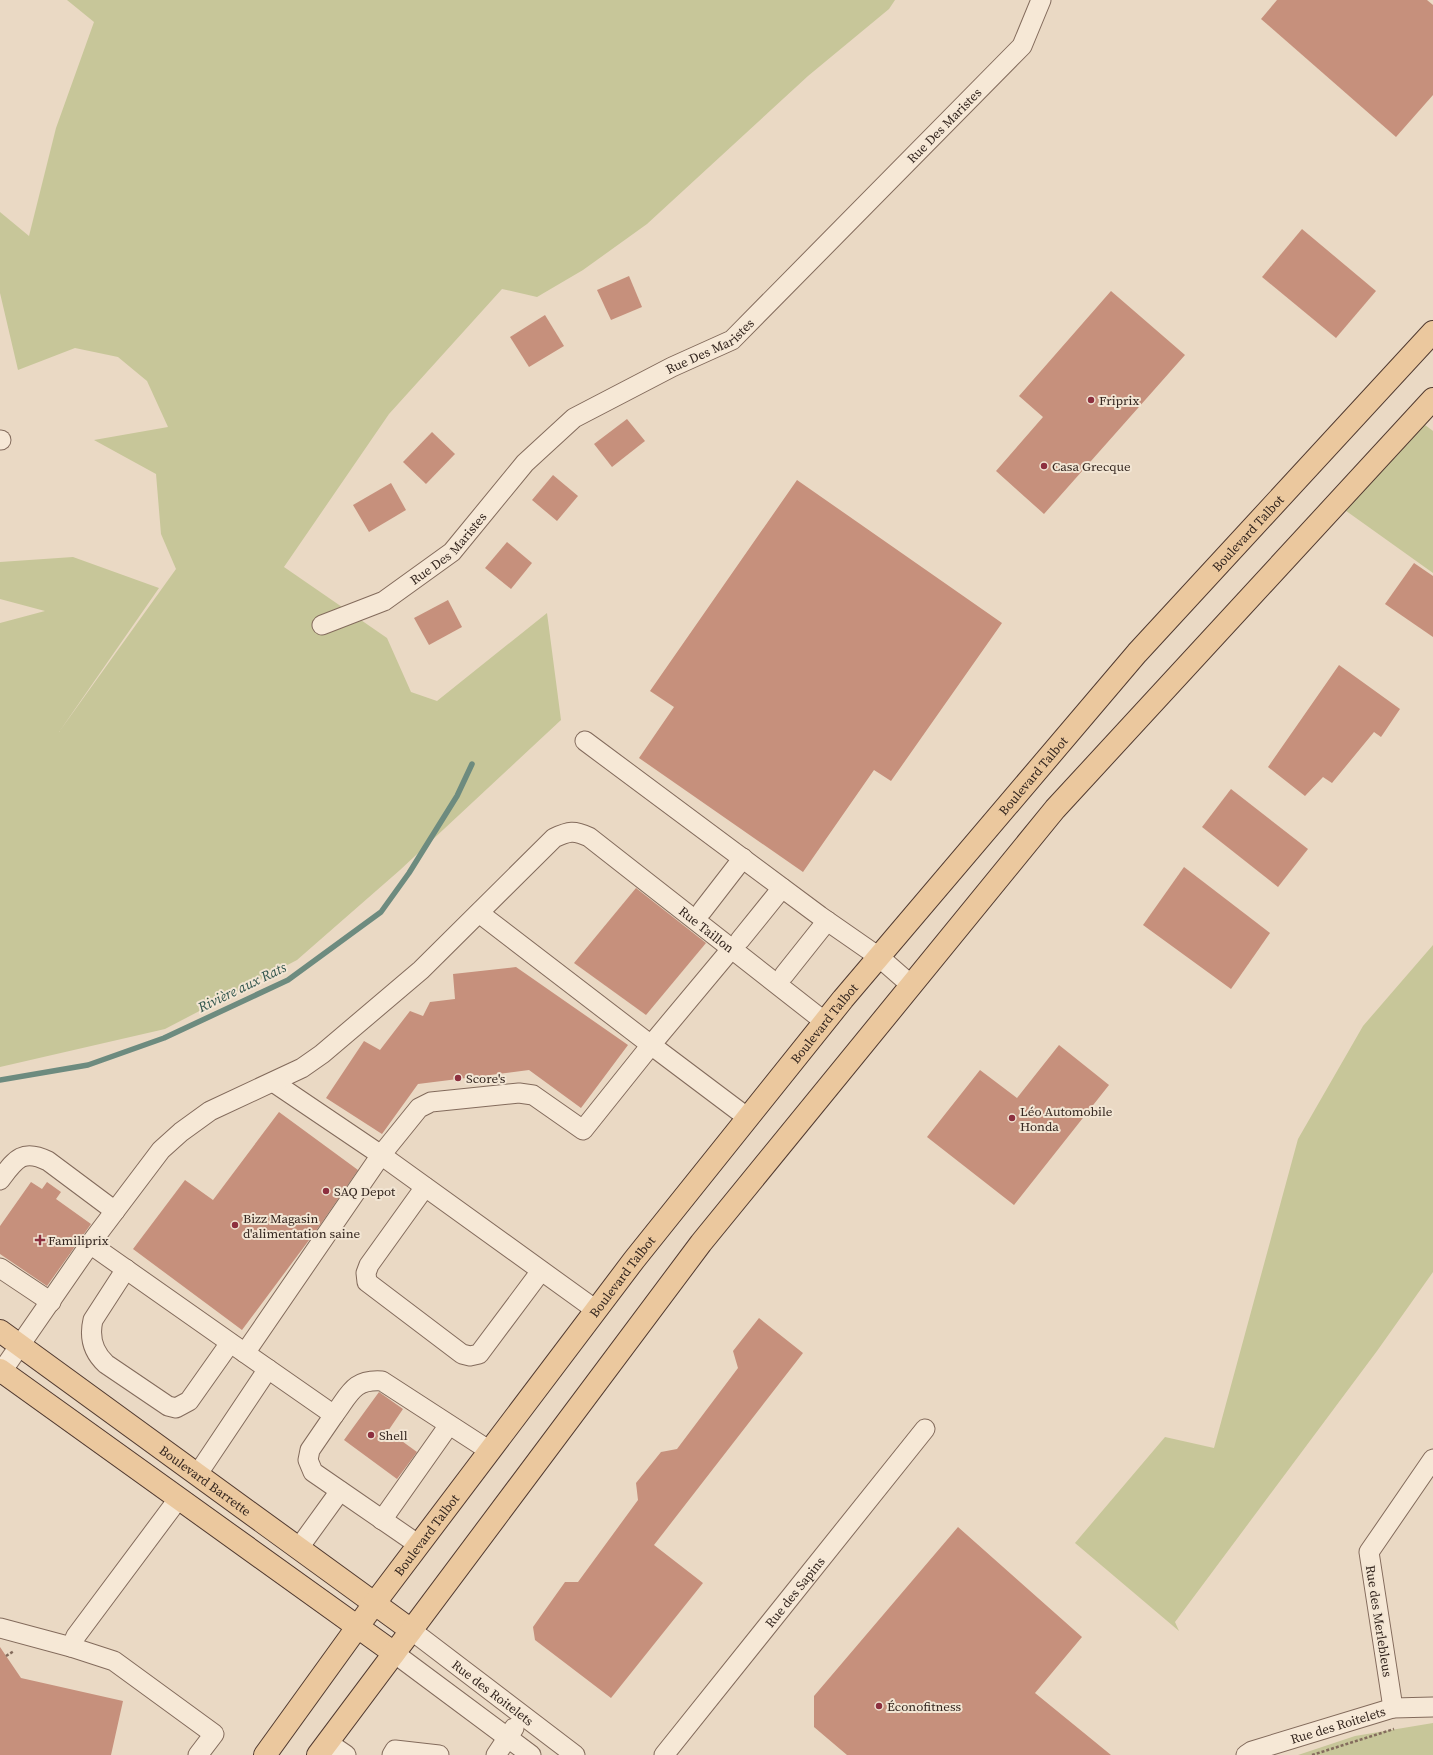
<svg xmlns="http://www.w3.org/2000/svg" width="1433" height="1755" font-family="'Source Serif 4',serif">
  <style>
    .green { fill: #c7c699 }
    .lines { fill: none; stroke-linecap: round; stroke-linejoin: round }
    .stream { stroke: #6d8b7f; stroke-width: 5.5 }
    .building { fill: #c6907c }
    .minor-casing { stroke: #836b5c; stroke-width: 21 }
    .major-casing { stroke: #513a30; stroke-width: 24 }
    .path { stroke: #836b5c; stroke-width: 2.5; stroke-dasharray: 3 2; stroke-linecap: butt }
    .minor { stroke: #f6e8d6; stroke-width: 19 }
    .major { stroke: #ebc89e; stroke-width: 22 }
    .poi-dot { fill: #8d303f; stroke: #f2e5d3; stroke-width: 1.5 }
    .labels { text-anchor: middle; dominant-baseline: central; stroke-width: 4; stroke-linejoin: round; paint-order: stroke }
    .street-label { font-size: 13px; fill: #34261f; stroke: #f2e5d3 }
    .poi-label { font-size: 13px; fill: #34261f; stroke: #f2e5d3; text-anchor: start }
    .water-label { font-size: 14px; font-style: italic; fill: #2f534b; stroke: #f2e5d3 }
  </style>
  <rect width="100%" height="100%" fill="#ead9c4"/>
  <g class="green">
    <path d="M 67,0 L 895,0 L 889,9 L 808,76 L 647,224 L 583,270 L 537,297 L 502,289 L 389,414 L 284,567 L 387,638 L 411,692 L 437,701 L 547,613 L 561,720 L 400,870 L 297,960 L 165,1029 L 0,1067 L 0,623 L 45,611 L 0,599 L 0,562 L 73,557 L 159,588 L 59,732 L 176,569 L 161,534 L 156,474 L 94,440 L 168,427 L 147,381 L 118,357 L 75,348 L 18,370 L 0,293 L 0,212 L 29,236 L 56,128 L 94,22 Z"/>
    <path d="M 1417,419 L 1433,431 L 1433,573 L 1335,503 Z"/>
    <path d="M 1433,945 L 1433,1272 L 1377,1351 L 1175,1622 L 1179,1631 L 1075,1543 L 1165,1437 L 1214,1448 L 1298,1139 L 1363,1026 Z"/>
    <path d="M 1433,1723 L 1433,1755 L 1298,1755 L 1355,1736 Z"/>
  </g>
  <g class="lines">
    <path class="stream" d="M 0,1080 L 88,1065 L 164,1038 L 288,980 L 381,912 L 409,873 L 457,796 L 472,764"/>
  </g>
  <g class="building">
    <path d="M 1277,0 L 1427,0 L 1433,5 L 1433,95 L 1396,137 L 1261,19 Z"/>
    <path d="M 1302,229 L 1376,291 L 1336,338 L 1262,277 Z"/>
    <path d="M 629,276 L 642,307 L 611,320 L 597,290 Z"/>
    <path d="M 1111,291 L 1185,355 L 1044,514 L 996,471 L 1043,417 L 1019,396 Z"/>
    <path d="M 545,315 L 564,346 L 529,367 L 510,337 Z"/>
    <path d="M 627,419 L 645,441 L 612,467 L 594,444 Z"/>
    <path d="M 432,432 L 455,454 L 426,484 L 403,462 Z"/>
    <path d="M 553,475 L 578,496 L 557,521 L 532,500 Z"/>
    <path d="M 797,480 L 1002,623 L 891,781 L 874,770 L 803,872 L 639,758 L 674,707 L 650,691 Z"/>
    <path d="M 391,483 L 406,510 L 369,532 L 353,505 Z"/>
    <path d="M 507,542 L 532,563 L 511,589 L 485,568 Z"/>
    <path d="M 1414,563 L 1433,576 L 1433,637 L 1385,604 Z"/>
    <path d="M 448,600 L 462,627 L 429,645 L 414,618 Z"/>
    <path d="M 1339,665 L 1400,709 L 1381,737 L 1374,732 L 1332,783 L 1323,777 L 1305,796 L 1268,767 Z"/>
    <path d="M 1231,789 L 1308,849 L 1278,887 L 1202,827 Z"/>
    <path d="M 1184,867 L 1270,933 L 1231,989 L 1143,925 Z"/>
    <path d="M 636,888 L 706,943 L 646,1015 L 574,963 Z"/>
    <path d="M 516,967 L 628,1045 L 581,1108 L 529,1070 L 418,1084 L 382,1134 L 326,1098 L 364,1041 L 380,1050 L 410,1011 L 423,1016 L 430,1002 L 455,999 L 453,974 Z"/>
    <path d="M 1059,1045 L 1109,1085 L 1014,1205 L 927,1137 L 980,1070 L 1017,1098 Z"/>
    <path d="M 279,1112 L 358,1170 L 318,1228 L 242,1330 L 133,1249 L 185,1180 L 213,1200 Z"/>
    <path d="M 31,1182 L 42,1189 L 47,1182 L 61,1192 L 56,1199 L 91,1224 L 47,1286 L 0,1254 L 0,1226 Z"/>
    <path d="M 759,1318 L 803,1353 L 654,1545 L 703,1583 L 611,1698 L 535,1640 L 533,1627 L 565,1582 L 578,1582 L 638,1500 L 636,1483 L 661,1452 L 677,1449 L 738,1368 L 733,1351 Z"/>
    <path d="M 379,1392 L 403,1409 L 388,1431 L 417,1452 L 397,1479 L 344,1440 Z"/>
    <path d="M 958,1527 L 1082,1637 L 1035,1693 L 1111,1755 L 847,1755 L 814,1727 L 814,1696 Z"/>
    <path d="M 0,1647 L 21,1678 L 123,1701 L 111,1755 L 0,1755 Z"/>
  </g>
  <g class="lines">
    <g class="minor-casing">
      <g id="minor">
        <path d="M 0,440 L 1,440"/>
        <path id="s1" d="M 322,625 L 384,601 L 452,552 L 525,463 L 574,418 L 672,367 L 732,340 L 1022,46 L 1041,0"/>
        <path d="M 585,741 L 820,916 L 879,957 L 911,985"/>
        <path d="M 702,911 L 743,858"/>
        <path d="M 479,913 L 651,1045 L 732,948"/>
        <path d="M 740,940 L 782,888"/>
        <path d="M 784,975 L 827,921"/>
        <path d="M 273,1082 L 381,1155 L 419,1108 L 431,1102 L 519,1093 L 533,1095 L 583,1130 L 651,1045 L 748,1118"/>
        <path d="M 0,1180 C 15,1160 22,1148 48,1161 L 115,1211"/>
        <path d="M 425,1187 L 369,1265 L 366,1273 L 367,1282 L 462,1354 L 470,1356 L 479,1354 L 541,1271"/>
        <path id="s2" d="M 90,1244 L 161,1150 L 181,1132 L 210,1111 L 302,1068 L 322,1054 L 421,970 L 554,838 C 569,831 574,830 589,837 L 825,1022"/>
        <path d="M 0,1268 L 51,1302"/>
        <path d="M 126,1269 L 93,1320 C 89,1337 93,1352 106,1364 L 168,1406 L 176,1408 L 189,1401 L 230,1343"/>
        <path d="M 268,1369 L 334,1415 L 310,1450 L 308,1460 L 313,1472 L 419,1545"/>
        <path d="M 0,1374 L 90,1244 L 245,1353"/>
        <path d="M 334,1415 C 350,1394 353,1379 382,1381 L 490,1451"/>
        <path d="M 197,1475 L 268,1369 L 245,1353 L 381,1155 L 596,1310"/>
        <path d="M 382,1520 L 449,1425"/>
        <path d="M 298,1549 L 340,1491"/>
        <path d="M 0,1628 L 71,1647 L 76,1636 L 179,1498"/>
        <path id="s3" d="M 411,1630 L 575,1755"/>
        <path d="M 71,1647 L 114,1661 L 214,1734 L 198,1755"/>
        <path d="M 394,1653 L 531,1755"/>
        <path d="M 1393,1708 L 1369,1552 L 1433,1459"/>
        <path d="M 327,1742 L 346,1755"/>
        <path d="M 392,1755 L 395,1750 L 439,1755"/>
        <path d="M 496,1755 L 514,1728"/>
        <path id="s4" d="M 664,1755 L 925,1429"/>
        <path id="s5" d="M 1246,1755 L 1252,1751 L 1393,1708 L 1433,1707"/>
      </g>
    </g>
    <g class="major-casing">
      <g id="major">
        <path id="s6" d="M 0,1331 L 411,1630"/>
        <path d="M 0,1370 L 394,1653"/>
        <path id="s7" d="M 265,1755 L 374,1604 L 634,1260 L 843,999 L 1137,653 L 1433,332"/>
        <path d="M 318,1755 L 701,1243 L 1055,809 L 1433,399"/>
      </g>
    </g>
    <g class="path">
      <path d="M 6,1656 L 14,1651"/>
      <path d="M 1312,1755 L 1394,1729"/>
    </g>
    <use href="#minor" class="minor"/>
    <use href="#major" class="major"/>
  </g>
  <g class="poi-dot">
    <circle cx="1091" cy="400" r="4"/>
    <circle cx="1044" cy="466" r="4"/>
    <circle cx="458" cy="1078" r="4"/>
    <circle cx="1012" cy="1118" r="4"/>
    <circle cx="326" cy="1191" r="4"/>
    <circle cx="235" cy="1225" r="4"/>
    <path d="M38 1234h4v4h4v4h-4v4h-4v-4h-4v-4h4z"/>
    <circle cx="371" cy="1435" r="4"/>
    <circle cx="879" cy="1706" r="4"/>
  </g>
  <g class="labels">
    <g class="street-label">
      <text stroke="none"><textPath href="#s1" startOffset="810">Rue Des Maristes</textPath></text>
      <text stroke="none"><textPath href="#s1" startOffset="486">Rue Des Maristes</textPath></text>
      <text stroke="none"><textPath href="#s7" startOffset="1569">Boulevard Talbot</textPath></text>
      <text stroke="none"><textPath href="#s1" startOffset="150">Rue Des Maristes</textPath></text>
      <text stroke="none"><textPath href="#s7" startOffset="1245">Boulevard Talbot</textPath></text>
      <text stroke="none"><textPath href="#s2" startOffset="810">Rue Taillon</textPath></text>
      <text stroke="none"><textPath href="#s7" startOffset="921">Boulevard Talbot</textPath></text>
      <text stroke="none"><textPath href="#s7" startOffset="597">Boulevard Talbot</textPath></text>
      <text stroke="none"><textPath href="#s6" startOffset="254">Boulevard Barrette</textPath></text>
      <text stroke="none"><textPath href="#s7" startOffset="273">Boulevard Talbot</textPath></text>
      <text stroke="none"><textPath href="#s4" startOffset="209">Rue des Sapins</textPath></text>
      <text transform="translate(1379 1621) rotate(81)">Rue des Merlebleus</text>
      <text stroke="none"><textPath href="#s3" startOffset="103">Rue des Roitelets</textPath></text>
      <text stroke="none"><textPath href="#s5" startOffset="97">Rue des Roitelets</textPath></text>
    </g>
    <g class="poi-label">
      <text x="1099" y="400">Friprix</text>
      <text x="1052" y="466">Casa Grecque</text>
      <text x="466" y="1078">Score's</text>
      <text x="1020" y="1111">Léo Automobile<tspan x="1020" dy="15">Honda</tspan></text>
      <text x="334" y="1191">SAQ Depot</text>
      <text x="243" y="1218">Bizz Magasin<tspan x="243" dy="15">d'alimentation saine</tspan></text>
      <text x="48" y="1240">Familiprix</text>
      <text x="379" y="1435">Shell</text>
      <text x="887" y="1706">Éconofitness</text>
    </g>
    <g class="water-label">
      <text transform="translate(242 987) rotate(-26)">Rivière aux Rats</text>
    </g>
  </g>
</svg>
